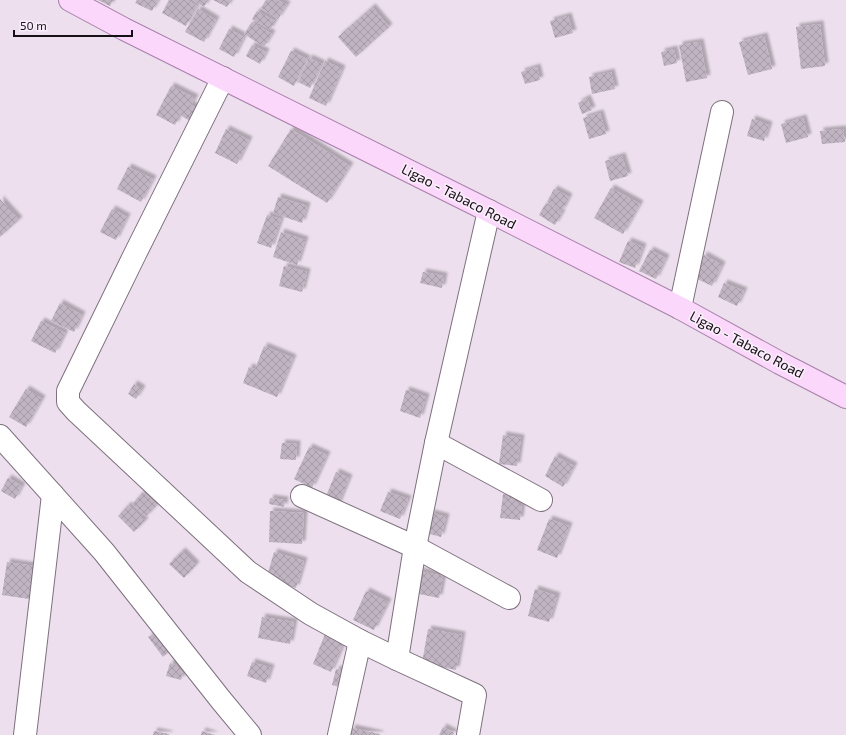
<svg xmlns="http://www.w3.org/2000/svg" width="846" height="735" font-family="'Exo 2',sans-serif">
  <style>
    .building { fill: url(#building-cross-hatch); filter: url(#shadow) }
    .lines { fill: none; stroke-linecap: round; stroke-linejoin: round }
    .minor-casing { stroke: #7d717e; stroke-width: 24 }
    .major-casing { stroke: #a780a9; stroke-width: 24 }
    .minor { stroke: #fff; stroke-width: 22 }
    .major { stroke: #fad7fb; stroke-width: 22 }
    .labels { text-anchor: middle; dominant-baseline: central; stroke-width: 3.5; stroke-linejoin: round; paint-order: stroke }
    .street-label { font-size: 14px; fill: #151015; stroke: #faecfa }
  </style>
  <defs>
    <pattern id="building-cross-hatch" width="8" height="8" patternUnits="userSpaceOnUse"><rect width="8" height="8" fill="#c1b4c2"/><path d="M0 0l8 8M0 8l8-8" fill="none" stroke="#a59aa6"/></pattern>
    <filter id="shadow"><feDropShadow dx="3.5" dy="-3.5" stdDeviation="1" flood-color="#0004"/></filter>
  </defs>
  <rect width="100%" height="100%" fill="#eddfed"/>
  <g class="building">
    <path d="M 98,0 L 113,0 L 110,6 Z"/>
    <path d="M 137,0 L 158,0 L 152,11 L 135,3 Z"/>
    <path d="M 169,0 L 187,0 L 197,6 L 186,26 L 162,13 Z"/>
    <path d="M 192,0 L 208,0 L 204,7 Z"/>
    <path d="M 213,0 L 231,0 L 227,7 Z"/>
    <path d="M 266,0 L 278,0 L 287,5 L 278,19 L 261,8 Z"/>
    <path d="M 372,7 L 389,27 L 356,57 L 338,37 Z"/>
    <path d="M 198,9 L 216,20 L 204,42 L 185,32 Z"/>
    <path d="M 257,11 L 275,21 L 270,30 L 252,19 Z"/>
    <path d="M 568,16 L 573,33 L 555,38 L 550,21 Z"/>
    <path d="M 252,22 L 272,34 L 264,47 L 244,34 Z"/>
    <path d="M 820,24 L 825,66 L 801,69 L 796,27 Z"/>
    <path d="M 229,29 L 244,37 L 234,57 L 219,49 Z"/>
    <path d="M 764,36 L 772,69 L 748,75 L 739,42 Z"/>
    <path d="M 700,42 L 707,78 L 686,82 L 679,45 Z"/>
    <path d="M 252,45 L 266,52 L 260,64 L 246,56 Z"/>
    <path d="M 674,49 L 677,63 L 664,66 L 661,52 Z"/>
    <path d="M 291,51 L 307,59 L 294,86 L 278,77 Z"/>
    <path d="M 309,58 L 322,64 L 310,88 L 298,82 Z"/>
    <path d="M 325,61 L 342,69 L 326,106 L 309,98 Z"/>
    <path d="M 537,67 L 540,80 L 525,84 L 521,72 Z"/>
    <path d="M 611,72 L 615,89 L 592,94 L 589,77 Z"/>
    <path d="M 171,86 L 195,98 L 191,105 L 197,108 L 190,121 L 180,115 L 175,125 L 156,115 Z"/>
    <path d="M 587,98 L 592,110 L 582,114 L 578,103 Z"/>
    <path d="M 600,113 L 606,134 L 589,139 L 583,118 Z"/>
    <path d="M 803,118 L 808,137 L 786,143 L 781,124 Z"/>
    <path d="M 752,119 L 769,125 L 764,141 L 747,136 Z"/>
    <path d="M 226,129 L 249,140 L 237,164 L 215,153 Z"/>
    <path d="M 291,129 L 350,166 L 327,203 L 268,166 Z"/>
    <path d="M 843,129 L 845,142 L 822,144 L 820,131 Z"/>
    <path d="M 622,156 L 628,176 L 610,181 L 605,161 Z"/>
    <path d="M 128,167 L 153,179 L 141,202 L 117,189 Z"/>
    <path d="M 611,188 L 640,204 L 623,234 L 594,218 Z"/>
    <path d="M 554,189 L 569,197 L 562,211 L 547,202 Z"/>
    <path d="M 278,197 L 307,206 L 302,223 L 273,213 Z"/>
    <path d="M 0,199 L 19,220 L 0,237 Z"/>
    <path d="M 546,203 L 562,213 L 555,225 L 539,215 Z"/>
    <path d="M 112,209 L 127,217 L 116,240 L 100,232 Z"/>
    <path d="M 267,215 L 281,219 L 271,248 L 257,243 Z"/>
    <path d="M 281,232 L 305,240 L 297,265 L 273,257 Z"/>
    <path d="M 628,241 L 643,247 L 635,268 L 619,262 Z"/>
    <path d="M 650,250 L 666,258 L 656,279 L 639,271 Z"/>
    <path d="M 704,255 L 722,265 L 712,286 L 693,277 Z"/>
    <path d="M 284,266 L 307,272 L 302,292 L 279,286 Z"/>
    <path d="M 423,272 L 444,276 L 442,288 L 420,283 Z"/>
    <path d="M 724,283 L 744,291 L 737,306 L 718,297 Z"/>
    <path d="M 60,303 L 82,315 L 74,332 L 51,321 Z"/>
    <path d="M 41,321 L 65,333 L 55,353 L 31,341 Z"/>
    <path d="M 264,346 L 293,358 L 277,397 L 243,383 L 249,367 L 255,369 Z"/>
    <path d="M 134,384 L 142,389 L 136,399 L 128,394 Z"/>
    <path d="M 26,389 L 42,399 L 26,427 L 9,417 Z"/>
    <path d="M 406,390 L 426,397 L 420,418 L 400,411 Z"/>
    <path d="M 503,435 L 521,438 L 517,466 L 499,464 Z"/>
    <path d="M 282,443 L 297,444 L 296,460 L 280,459 Z"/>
    <path d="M 309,447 L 327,455 L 312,488 L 294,479 Z"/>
    <path d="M 555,456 L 574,466 L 563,487 L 545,476 Z"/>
    <path d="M 336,472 L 349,478 L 337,507 L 324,501 Z"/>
    <path d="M 8,478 L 22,486 L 15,499 L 1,491 Z"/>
    <path d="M 143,492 L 157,505 L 146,517 L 132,504 Z"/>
    <path d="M 388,492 L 408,499 L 400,519 L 380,511 Z"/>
    <path d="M 503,494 L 523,496 L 520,520 L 500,518 Z"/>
    <path d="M 270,498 L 285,500 L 284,507 L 269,504 Z"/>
    <path d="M 128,505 L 145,521 L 134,532 L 118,516 Z"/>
    <path d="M 270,511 L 304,513 L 302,544 L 269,542 Z"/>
    <path d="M 431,513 L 446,517 L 441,537 L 426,533 Z"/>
    <path d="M 549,519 L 569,526 L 557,558 L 537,550 Z"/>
    <path d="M 182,551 L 196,565 L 184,578 L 169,564 Z"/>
    <path d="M 274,552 L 304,561 L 296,588 L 266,580 Z"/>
    <path d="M 7,562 L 34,566 L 29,599 L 2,595 Z"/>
    <path d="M 419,571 L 443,576 L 439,598 L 414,593 Z"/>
    <path d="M 535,589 L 557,596 L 549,622 L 528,616 Z"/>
    <path d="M 366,591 L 388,602 L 374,630 L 353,620 Z"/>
    <path d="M 262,617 L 294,622 L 290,644 L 258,638 Z"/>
    <path d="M 428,629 L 462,635 L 456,670 L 422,663 Z"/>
    <path d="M 156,632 L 170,651 L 163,657 L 148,637 Z"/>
    <path d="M 325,634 L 344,642 L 331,672 L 313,664 Z"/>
    <path d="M 252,662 L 271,668 L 266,683 L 247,676 Z"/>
    <path d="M 170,663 L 184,667 L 181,680 L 166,676 Z"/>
    <path d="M 336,669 L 344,671 L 340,687 L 332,685 Z"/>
    <path d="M 443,727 L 454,733 L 453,735 L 439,735 Z"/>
    <path d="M 352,728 L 380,734 L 380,735 L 350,735 Z"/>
    <path d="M 154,731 L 169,734 L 169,735 L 153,735 Z"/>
    <path d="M 202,731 L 215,735 L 201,735 Z"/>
  </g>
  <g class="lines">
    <g class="minor-casing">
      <g id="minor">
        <path d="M 223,78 L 135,254 L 68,391 L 68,402 L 76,411 L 248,572 L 311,614 L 360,641 L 397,659 L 475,695 L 468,735"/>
        <path d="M 680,308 L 722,112"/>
        <path d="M 0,436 L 104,552 L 221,700 L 250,735"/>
        <path d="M 436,443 L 541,500"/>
        <path d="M 302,496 L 415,547 L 509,598"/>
        <path d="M 397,659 L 415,547 L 436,443 L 489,211"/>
        <path d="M 25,735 L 53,495"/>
        <path d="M 339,735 L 360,641"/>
      </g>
    </g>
    <g class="major-casing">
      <path id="major" d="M 70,0 L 124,29 L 489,211 L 680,308 L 780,363 L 846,397"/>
    </g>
    <use href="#minor" class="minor"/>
    <use href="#major" class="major"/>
  </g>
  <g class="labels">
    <g class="street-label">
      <text transform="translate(459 196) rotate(27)">Ligao - Tabaco Road</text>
      <text transform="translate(747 344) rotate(28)">Ligao - Tabaco Road</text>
    </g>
  </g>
  <path d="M14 30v6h118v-6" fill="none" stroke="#151015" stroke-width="2"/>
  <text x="20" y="30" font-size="12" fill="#151015" stroke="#faecfa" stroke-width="3" paint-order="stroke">50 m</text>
</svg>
